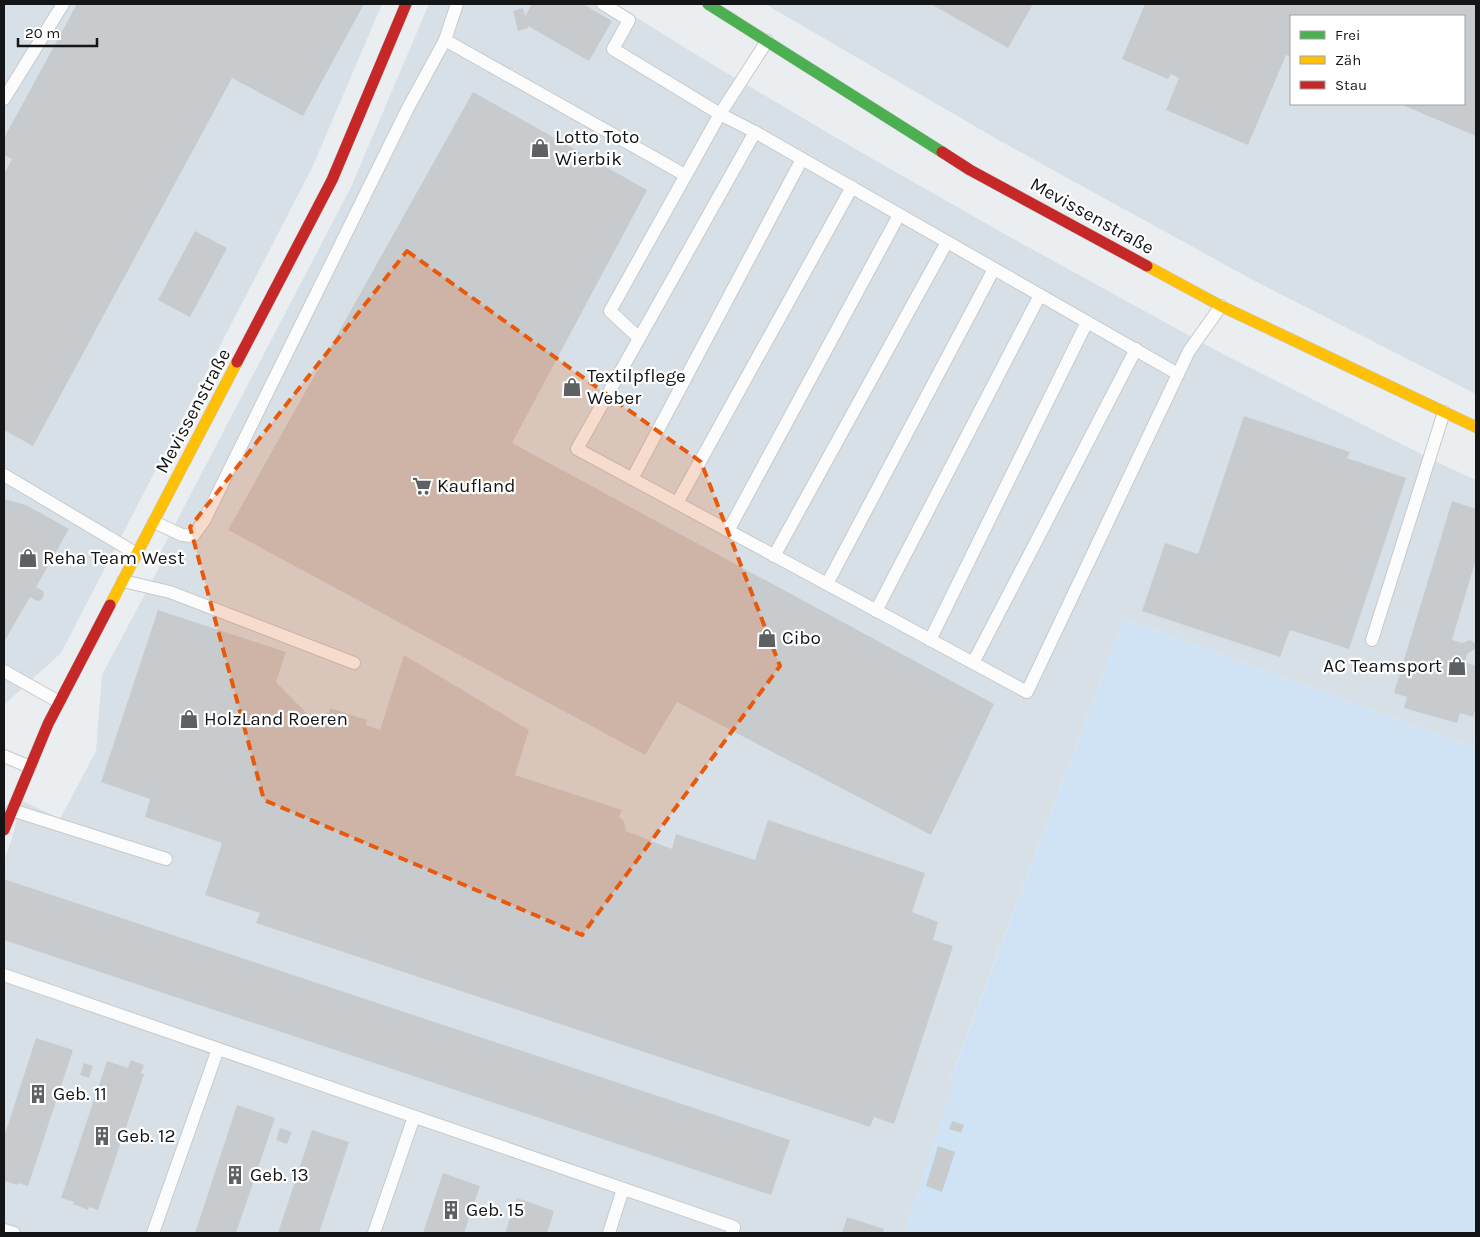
<svg xmlns="http://www.w3.org/2000/svg" width="1480" height="1237" font-family="Karla,sans-serif">
  <style>
    .built { fill: #d8e0e7; fill-rule: evenodd }
    .green { fill: #d0e3f4 }
    .building { fill: #c8cbce }
    .lines { fill: none; stroke-linecap: round; stroke-linejoin: round }
    .lane-casing { stroke: #c6c9cb; stroke-width: 14 }
    .fast-casing { stroke: #c6c9cb; stroke-width: 12 }
    .slow-casing { stroke: #c6c9cb; stroke-width: 12 }
    .jam-casing { stroke: #c6c9cb; stroke-width: 12 }
    .lane { stroke: #fcfcfd; stroke-width: 12 }
    .fast { stroke: #4caf50; stroke-width: 11 }
    .slow { stroke: #ffc107; stroke-width: 11 }
    .jam { stroke: #c62828; stroke-width: 11 }
    .marked { fill: #e8590c; fill-opacity: 0.2; stroke: #e8590c; stroke-width: 4; stroke-dasharray: 10 6; stroke-linejoin: round }
    .labels { text-anchor: middle; dominant-baseline: central; stroke-width: 4.5; stroke-linejoin: round; paint-order: stroke }
    .poi-label { font-size: 19px; fill: #131517; stroke: #fff; text-anchor: start }
    .street-label { font-size: 19px; fill: #131517; stroke: #fff }
  </style>
  <rect width="100%" height="100%" fill="#eaeef1"/>
  <g class="built">
    <path d="M 4,4 L 382,4 L 312,168 L 61,653 L 4,705 Z"/>
    <path d="M 429,4 L 615,4 L 700,57 L 857,150 L 1017,241 L 1223,354 L 1443,465 L 1476,480 L 1476,736 L 1473,747 L 1124,619 L 951,1077 L 956,1079 L 904,1233 L 4,1233 L 4,857 L 5,857 L 12,838 L 21,800 L 60,819 L 96,751 L 102,675 L 164,558 L 159,555 L 351,187 Z"/>
    <path d="M 765,4 L 1476,4 L 1476,394 L 1251,279 L 1002,142 ZM 1291,16 L 1464,16 L 1464,104 L 1291,104 Z"/>
  </g>
  <path class="green" d="M 1124,619 L 1473,747 L 1476,736 L 1476,1233 L 904,1233 L 955,1079 L 951,1078 Z"/>
  <g class="building">
    <path d="M 77,4 L 364,4 L 303,116 L 232,78 L 33,446 L 4,430 L 4,174 L 12,159 L 4,155 L 4,138 Z"/>
    <path d="M 532,4 L 583,4 L 612,21 L 589,61 L 528,26 L 528,28 L 518,31 L 513,11 L 523,8 L 525,16 Z"/>
    <path d="M 931,4 L 1033,4 L 1008,48 Z"/>
    <path d="M 1145,4 L 1476,4 L 1476,136 L 1400,104 L 1464,104 L 1464,16 L 1291,16 L 1291,57 L 1286,55 L 1248,145 L 1166,110 L 1179,78 L 1171,74 L 1168,79 L 1122,59 Z"/>
    <path d="M 473,92 L 647,190 L 512,443 L 994,704 L 931,835 L 677,702 L 645,755 L 228,530 Z"/>
    <path d="M 195,231 L 227,248 L 190,317 L 158,300 Z"/>
    <path d="M 1244,416 L 1350,452 L 1347,458 L 1406,478 L 1349,649 L 1290,630 L 1280,657 L 1142,611 L 1165,543 L 1198,554 Z"/>
    <path d="M 4,499 L 26,505 L 69,529 L 36,587 L 43,591 L 44,595 L 41,600 L 37,601 L 30,597 L 4,642 Z"/>
    <path d="M 1452,501 L 1476,509 L 1476,559 L 1452,640 L 1462,643 L 1470,640 L 1475,643 L 1475,649 L 1467,654 L 1465,662 L 1476,666 L 1476,706 L 1473,717 L 1460,713 L 1457,723 L 1404,708 L 1407,697 L 1394,693 Z"/>
    <path d="M 158,610 L 286,652 L 276,682 L 321,728 L 326,712 L 329,713 L 330,708 L 367,720 L 366,725 L 380,730 L 404,655 L 529,730 L 515,775 L 622,810 L 619,817 L 624,821 L 626,831 L 672,849 L 676,834 L 755,860 L 768,820 L 925,873 L 912,912 L 938,922 L 933,940 L 953,946 L 894,1124 L 874,1117 L 870,1127 L 256,923 L 260,913 L 205,895 L 222,843 L 145,817 L 150,799 L 101,782 Z"/>
    <path d="M 4,879 L 790,1140 L 771,1195 L 4,940 Z"/>
    <path d="M 36,1038 L 73,1050 L 28,1186 L 18,1183 L 17,1185 L 4,1181 L 4,1137 Z"/>
    <path d="M 131,1060 L 144,1065 L 141,1073 L 144,1074 L 98,1210 L 89,1207 L 88,1210 L 73,1204 L 74,1202 L 61,1198 L 107,1061 L 128,1068 Z"/>
    <path d="M 84,1063 L 93,1066 L 89,1078 L 80,1075 Z"/>
    <path d="M 237,1105 L 275,1118 L 236,1233 L 195,1233 Z"/>
    <path d="M 952,1121 L 964,1125 L 961,1133 L 949,1129 Z"/>
    <path d="M 280,1128 L 292,1132 L 287,1144 L 276,1140 Z"/>
    <path d="M 312,1130 L 349,1142 L 319,1233 L 278,1233 Z"/>
    <path d="M 938,1146 L 955,1152 L 942,1192 L 926,1186 Z"/>
    <path d="M 443,1173 L 480,1186 L 464,1233 L 423,1233 Z"/>
    <path d="M 517,1198 L 554,1211 L 547,1233 L 505,1233 Z"/>
    <path d="M 847,1217 L 884,1229 L 883,1233 L 842,1233 Z"/>
  </g>
  <g class="lines">
    <g class="lane-casing">
      <g id="lane">
        <path d="M 457,4 L 445,40 L 685,175"/>
        <path d="M 603,4 L 629,20 L 613,49 L 720,114 L 755,132 L 1178,374"/>
        <path d="M 4,99 L 63,4"/>
        <path d="M 755,132 L 577,449 L 1027,692 L 1189,351 L 1221,306"/>
        <path d="M 639,338 L 610,311 L 720,114 L 767,41"/>
        <path d="M 4,475 L 137,554"/>
        <path d="M 632,479 L 802,159"/>
        <path d="M 677,503 L 852,187"/>
        <path d="M 154,522 L 182,535 L 193,536 L 204,521 L 408,108 L 445,40"/>
        <path d="M 728,531 L 899,215"/>
        <path d="M 774,556 L 947,242"/>
        <path d="M 123,581 L 170,592 L 354,663"/>
        <path d="M 827,584 L 994,269"/>
        <path d="M 876,611 L 1040,295"/>
        <path d="M 930,640 L 1087,322"/>
        <path d="M 1372,640 L 1444,412"/>
        <path d="M 973,663 L 1136,349"/>
        <path d="M 4,671 L 59,702"/>
        <path d="M 4,756 L 30,767"/>
        <path d="M 12,810 L 166,859"/>
        <path d="M 4,975 L 734,1227 L 732,1233"/>
        <path d="M 4,1230 L 14,1233"/>
        <path d="M 153,1233 L 218,1049"/>
        <path d="M 374,1233 L 414,1117"/>
        <path d="M 609,1233 L 623,1189"/>
      </g>
    </g>
    <g class="fast-casing">
      <path id="fast" d="M 708,4 L 942,152"/>
    </g>
    <g class="slow-casing">
      <g id="slow">
        <path d="M 1147,266 L 1221,306 L 1476,427"/>
        <path d="M 110,605 L 237,362"/>
      </g>
    </g>
    <g class="jam-casing">
      <g id="jam">
        <path d="M 942,152 L 970,170 L 1147,266"/>
        <path d="M 237,362 L 332,180 L 406,4"/>
        <path d="M 4,830 L 48,724 L 110,605"/>
      </g>
    </g>
    <use href="#lane" class="lane"/>
    <use href="#fast" class="fast"/>
    <use href="#slow" class="slow"/>
    <use href="#jam" class="jam"/>
  </g>
  <path class="marked" d="M 407,251 L 701,462 L 780,666 L 582,935 L 264,800 L 190,527 Z"/>
  <defs>
    <g id="shop-bare" transform="scale(1.5)"><path d="M-5-2.5h2.3a2.7 3.5 0 0 1 5.4 0H5L5.5 6h-11ZM-1.5-2.5h3a1.5 2.3 0 0 0-3 0Z" fill="#5e6163" stroke="#fff" stroke-width="2.5" paint-order="stroke"/></g>
    <g id="supermarket-bare" transform="scale(1.5)"><path d="M-6-5.5h2.5l.6 2H6L4.5 2H-2.5L-4.4-4H-6ZM-1.5 3.2a1.3 1.3 0 1 0 .1 0ZM3 3.2a1.3 1.3 0 1 0 .1 0Z" fill="#5e6163" stroke="#fff" stroke-width="2.5" paint-order="stroke"/></g>
    <g id="building-bare" transform="scale(1.5)"><path d="M-4-6H4V6H1V3H-1V6H-4ZM-2.5-4.3h1.7v1.8h-1.7ZM.8-4.3h1.7v1.8H.8ZM-2.5-1h1.7V.8h-1.7ZM.8-1h1.7V.8H.8Z" fill="#5e6163" stroke="#fff" stroke-width="2.5" paint-order="stroke"/></g>
  </defs>
  <g fill-rule="evenodd">
    <use href="#shop-bare" x="540" y="148"/>
    <use href="#shop-bare" x="572" y="387"/>
    <use href="#supermarket-bare" x="422" y="486"/>
    <use href="#shop-bare" x="28" y="558"/>
    <use href="#shop-bare" x="767" y="638"/>
    <use href="#shop-bare" x="1457" y="666"/>
    <use href="#shop-bare" x="189" y="719"/>
    <use href="#building-bare" x="38" y="1094"/>
    <use href="#building-bare" x="102" y="1136"/>
    <use href="#building-bare" x="235" y="1175"/>
    <use href="#building-bare" x="451" y="1210"/>
  </g>
  <g class="labels">
    <g class="poi-label">
      <text x="555" y="137">Lotto Toto<tspan x="555" dy="22">Wierbik</tspan></text>
      <text x="587" y="376">Textilpflege<tspan x="587" dy="22">Weber</tspan></text>
      <text x="437" y="486">Kaufland</text>
      <text x="43" y="558">Reha Team West</text>
      <text x="782" y="638">Cibo</text>
      <text x="1442" y="666" text-anchor="end">AC Teamsport</text>
      <text x="204" y="719">HolzLand Roeren</text>
      <text x="53" y="1094">Geb. 11</text>
      <text x="117" y="1136">Geb. 12</text>
      <text x="250" y="1175">Geb. 13</text>
      <text x="466" y="1210">Geb. 15</text>
    </g>
    <g class="street-label">
      <text transform="translate(1092 216) rotate(29)">Mevissenstraße</text>
      <text transform="translate(193 411) rotate(-62)">Mevissenstraße</text>
    </g>
  </g>
  <rect width="1480" height="1237" fill="none" stroke="#131517" stroke-width="10"/>
  <rect x="1290" y="15" width="175" height="90" fill="#ffffff" stroke="#a1a1a2"/>
  <rect x="1300" y="31" width="25" height="8" fill="#4caf50" stroke="#a1a1a2"/>
  <text x="1335" y="40" font-size="15" fill="#131517">Frei</text>
  <rect x="1300" y="56" width="25" height="8" fill="#ffc107" stroke="#a1a1a2"/>
  <text x="1335" y="65" font-size="15" fill="#131517">Zäh</text>
  <rect x="1300" y="81" width="25" height="8" fill="#c62828" stroke="#a1a1a2"/>
  <text x="1335" y="90" font-size="15" fill="#131517">Stau</text>
  <path d="M18 38v8h79v-8" fill="none" stroke="#131517" stroke-width="2.5"/>
  <text x="25" y="38" font-size="15" fill="#131517" stroke="#ffffff" stroke-width="4" paint-order="stroke">20 m</text>
</svg>
